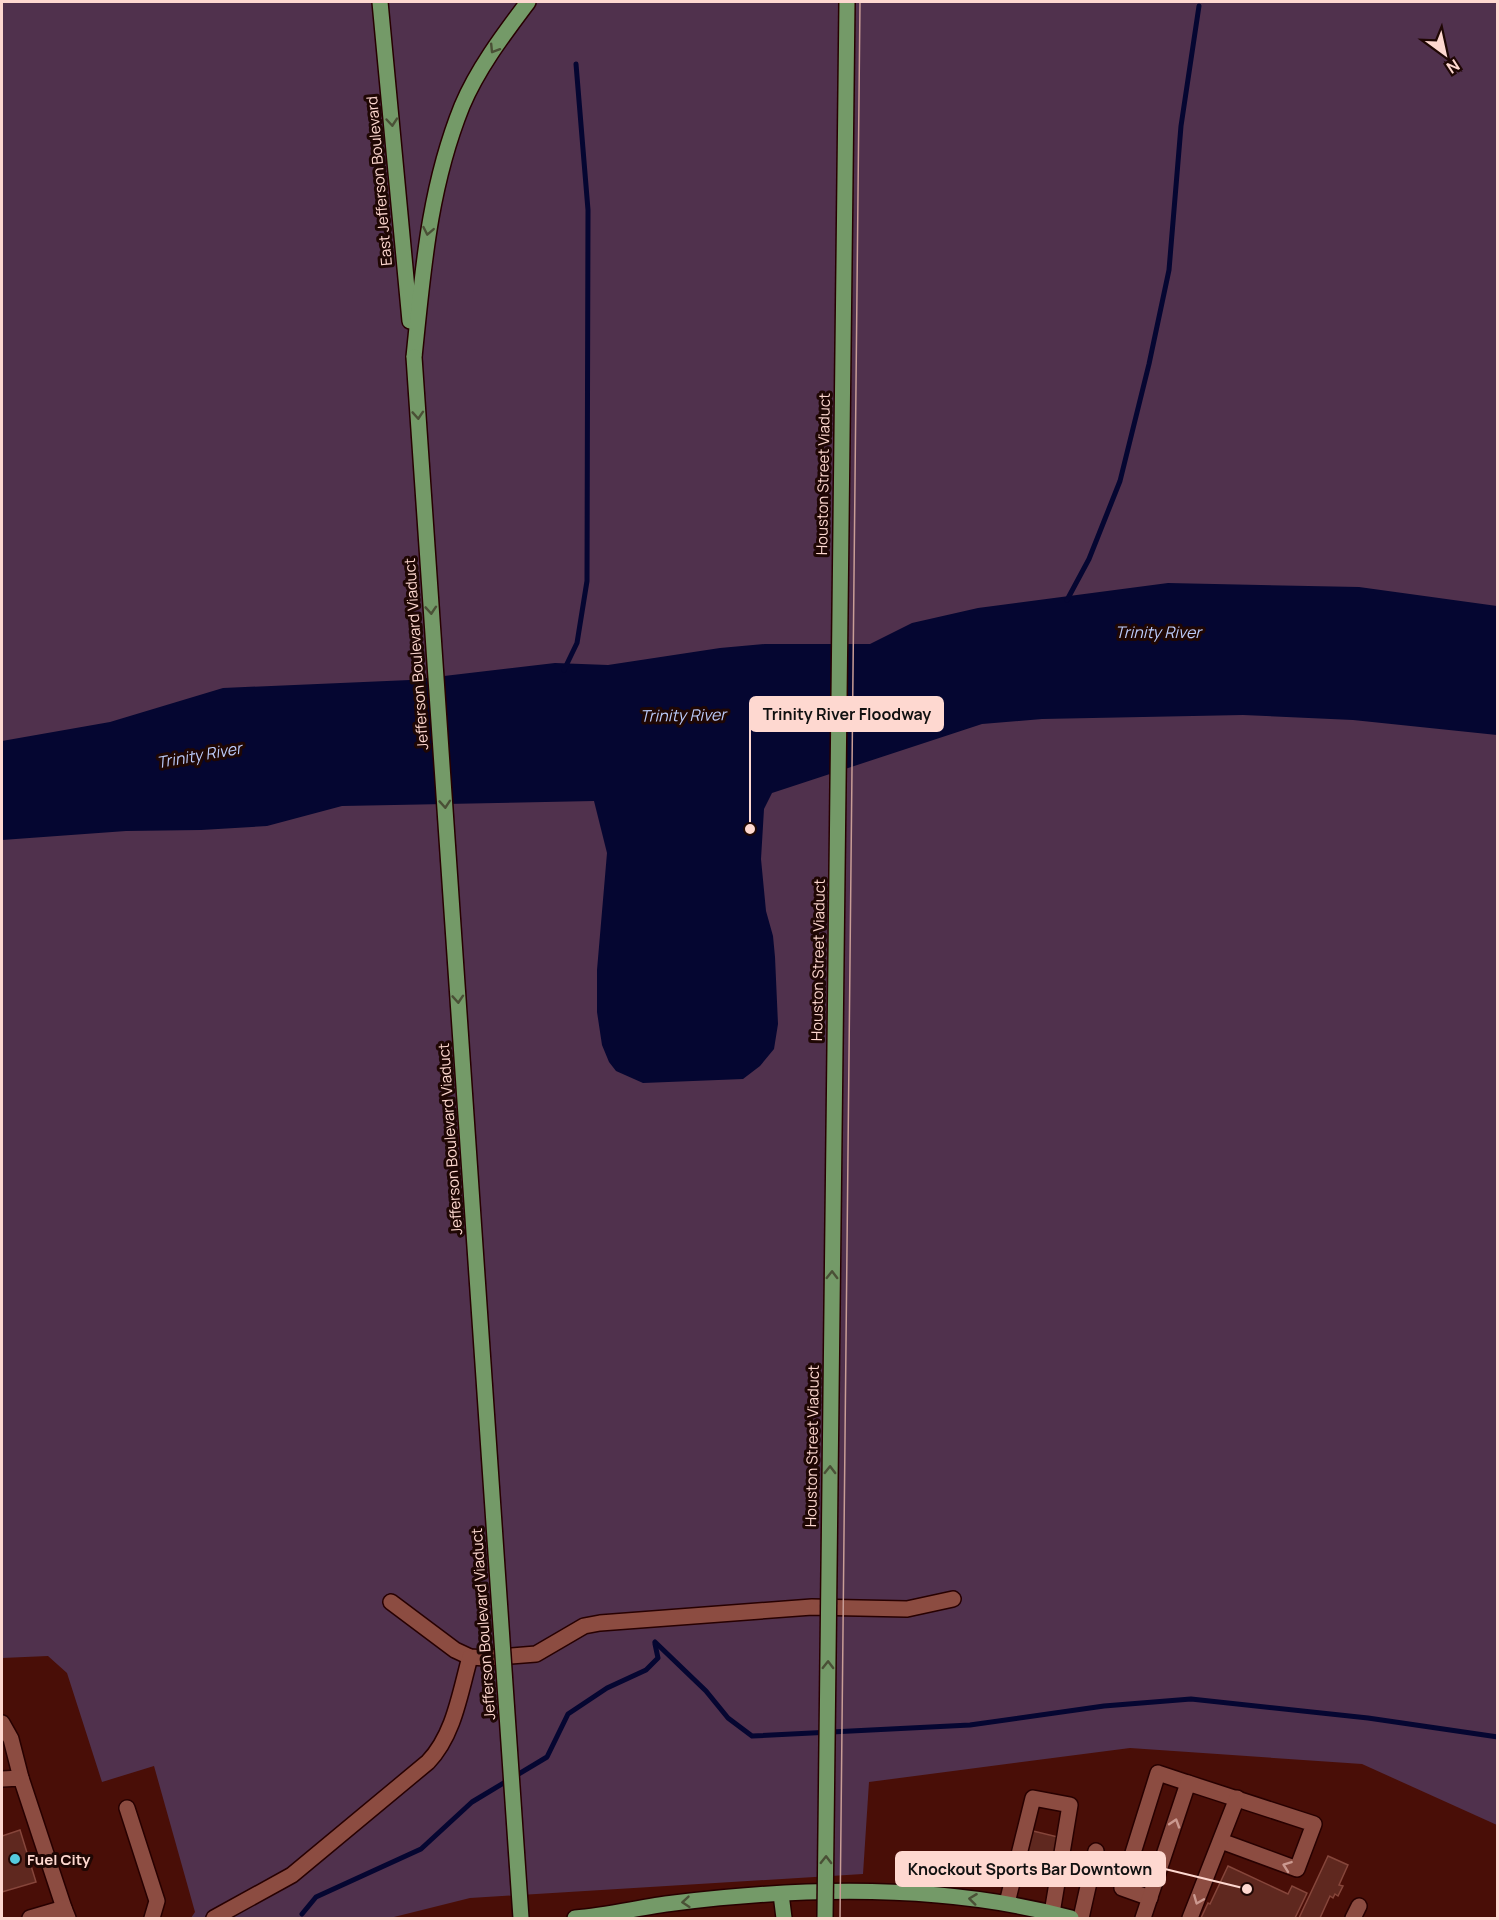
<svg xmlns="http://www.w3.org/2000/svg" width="1499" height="1920" font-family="Manrope,sans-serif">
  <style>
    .green { fill: #50314d }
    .water { fill: #050631 }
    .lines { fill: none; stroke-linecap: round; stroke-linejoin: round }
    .stream { stroke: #050631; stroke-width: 5 }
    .building { fill: #5f281f; stroke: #86463b; stroke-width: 1.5 }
    .minor-casing { stroke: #270000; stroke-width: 18 }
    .major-casing { stroke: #270000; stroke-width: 18 }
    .minor { stroke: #8c4c41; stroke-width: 15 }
    .major { stroke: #749a68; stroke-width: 15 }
    .tram { stroke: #c99d96; stroke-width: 1.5 }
    .major-bridge-casing { stroke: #270000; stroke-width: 18; stroke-linecap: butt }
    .major-bridge { stroke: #749a68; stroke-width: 15 }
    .oneway { stroke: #4a5036 }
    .oneway2 { stroke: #cb9990 }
    .poi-dot { fill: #55cade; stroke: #1f0704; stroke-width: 2 }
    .labels { text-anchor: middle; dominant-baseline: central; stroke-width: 6; stroke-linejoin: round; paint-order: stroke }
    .street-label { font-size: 15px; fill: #fed8d0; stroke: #1f0704 }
    .poi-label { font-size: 15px; font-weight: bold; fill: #fed8d0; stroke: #1f0704; text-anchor: start }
    .water-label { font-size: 16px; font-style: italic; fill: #bccbfa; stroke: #1f0704 }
    .leader { fill: none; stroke: #fed8d0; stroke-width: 2 }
    .callout-dot { fill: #fed8d0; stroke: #1f0704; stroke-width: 2 }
    .callout { fill: #fed8d0; stroke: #fed8d0; stroke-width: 2 }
    .callout-label { font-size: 16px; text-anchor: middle; font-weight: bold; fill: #111 }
  </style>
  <rect width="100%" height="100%" fill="#490e07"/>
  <path class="green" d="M 2,2 L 1497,2 L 1497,1825 L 1362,1764 L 1130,1748 L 869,1782 L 863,1874 L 470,1898 L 390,1918 L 191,1918 L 195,1912 L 154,1766 L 102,1782 L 67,1673 L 48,1656 L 2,1658 Z"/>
  <path class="water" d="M 1168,583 L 1359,587 L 1497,606 L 1497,735 L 1353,720 L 1243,715 L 1042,719 L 982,724 L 772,793 L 764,809 L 761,859 L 766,911 L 773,936 L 775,957 L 778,1024 L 774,1049 L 760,1066 L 743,1079 L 643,1083 L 616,1071 L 609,1062 L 602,1045 L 597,1012 L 597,970 L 607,853 L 594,801 L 342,806 L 267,826 L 201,830 L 126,831 L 2,840 L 2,741 L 110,722 L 223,688 L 410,680 L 555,663 L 608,665 L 720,648 L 765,644 L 870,644 L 912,623 L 978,608 Z"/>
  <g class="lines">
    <g class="stream">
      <path d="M 1067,600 L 1089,559 L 1120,481 L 1149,364 L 1169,270 L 1181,126 L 1199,6"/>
      <path d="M 564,670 L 577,643 L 587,581 L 588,210 L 576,64"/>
      <path d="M 655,1642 L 706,1691 L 728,1718 L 752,1736 L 970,1725 L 1104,1706 L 1191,1699 L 1368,1718 L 1498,1737"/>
      <path d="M 302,1914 L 316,1897 L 421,1849 L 472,1802 L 547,1757 L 568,1714 L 607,1688 L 646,1670 L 658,1658 L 655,1644"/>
    </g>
  </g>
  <g class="building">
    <path d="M 20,1830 L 36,1882 L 2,1892 L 2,1836 Z"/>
    <path d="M 1029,1830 L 1058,1837 L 1050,1868 L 1022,1861 Z"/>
    <path d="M 1328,1856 L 1348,1865 L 1339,1885 L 1343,1886 L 1338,1896 L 1335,1894 L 1333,1898 L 1330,1896 L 1320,1918 L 1299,1918 Z"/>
    <path d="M 1228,1866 L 1288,1894 L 1292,1886 L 1307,1893 L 1295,1918 L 1201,1918 L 1208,1903 L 1210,1904 Z"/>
  </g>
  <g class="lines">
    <g class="minor-casing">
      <g id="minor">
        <path d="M 391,1602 L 455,1650 L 470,1657 L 486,1658 L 536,1654 L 584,1626 L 600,1623 L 812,1607 L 907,1609 L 953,1599"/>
        <path d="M 2,1723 L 11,1739 L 21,1778"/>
        <path d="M 2,1779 L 21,1778 L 64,1908"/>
        <path d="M 127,1808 L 157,1901 L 152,1918"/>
        <path d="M 1150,1898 L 1122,1888 L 1158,1773 L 1188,1783"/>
        <path d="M 1007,1903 L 1033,1798 L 1070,1805 L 1052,1913"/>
        <path d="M 30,1918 L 64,1908 L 68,1918"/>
        <path d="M 214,1918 L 292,1875 L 428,1762 C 454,1735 460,1693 470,1657"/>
        <path d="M 1081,1918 L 1096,1851"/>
        <path d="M 1143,1918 L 1188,1783 L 1314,1824 L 1297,1869 L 1221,1841"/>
        <path d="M 1190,1918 L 1237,1798"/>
        <path d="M 1353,1918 L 1359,1906"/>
      </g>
    </g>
    <g class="major-casing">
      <g id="major">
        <path d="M 380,2 L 410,321"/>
        <path d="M 414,357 C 423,270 429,188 462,106 C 478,68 504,34 528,2"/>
        <path d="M 781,1894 L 784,1918"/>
        <path d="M 575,1918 C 609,1915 641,1907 674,1903 C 802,1887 946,1884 1071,1918"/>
      </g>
    </g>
    <use href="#minor" class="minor"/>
    <use href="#major" class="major"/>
    <path class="tram" d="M 840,1918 L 860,2"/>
    <g class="major-bridge-casing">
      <g id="major-bridge">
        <path d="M 414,357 L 521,1918"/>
        <path d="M 825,1918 L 847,2"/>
      </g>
    </g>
    <use href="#major-bridge" class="major-bridge"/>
  </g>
  <defs><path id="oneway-chevron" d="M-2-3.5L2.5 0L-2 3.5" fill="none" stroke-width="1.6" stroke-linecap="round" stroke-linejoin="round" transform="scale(1.5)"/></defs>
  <g class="oneway">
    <use href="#oneway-chevron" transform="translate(494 49) rotate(122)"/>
    <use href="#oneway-chevron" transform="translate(392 122) rotate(85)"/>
    <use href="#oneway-chevron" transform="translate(428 231) rotate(101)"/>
    <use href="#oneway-chevron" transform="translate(418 415) rotate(86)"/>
    <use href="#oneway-chevron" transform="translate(431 610) rotate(86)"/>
    <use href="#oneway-chevron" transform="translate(445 804) rotate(86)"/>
    <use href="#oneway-chevron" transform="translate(458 999) rotate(86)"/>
    <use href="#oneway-chevron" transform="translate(832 1275) rotate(-89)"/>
    <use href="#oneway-chevron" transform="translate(830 1470) rotate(-89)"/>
    <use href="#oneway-chevron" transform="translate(828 1665) rotate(-89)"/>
    <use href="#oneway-chevron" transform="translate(826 1860) rotate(-89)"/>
    <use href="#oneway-chevron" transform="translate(973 1899) rotate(-173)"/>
    <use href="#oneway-chevron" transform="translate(686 1902) rotate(175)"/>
  </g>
  <g class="oneway2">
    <use href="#oneway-chevron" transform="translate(1175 1823) rotate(-72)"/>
    <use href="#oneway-chevron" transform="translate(1287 1866) rotate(-160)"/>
    <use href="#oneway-chevron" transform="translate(1198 1900) rotate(112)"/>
  </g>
  <circle class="poi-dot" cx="15" cy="1859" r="6"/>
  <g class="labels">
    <g class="street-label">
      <text transform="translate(379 181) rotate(-95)">East Jefferson Boulevard</text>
      <text transform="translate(823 474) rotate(-89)">Houston Street Viaduct</text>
      <text transform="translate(416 654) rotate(-94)">Jefferson Boulevard Viaduct</text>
      <text transform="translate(818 960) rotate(-89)">Houston Street Viaduct</text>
      <text transform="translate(450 1139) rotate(-94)">Jefferson Boulevard Viaduct</text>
      <text transform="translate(812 1446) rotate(-89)">Houston Street Viaduct</text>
      <text transform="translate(483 1624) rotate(-94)">Jefferson Boulevard Viaduct</text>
    </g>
    <g class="poi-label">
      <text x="27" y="1859">Fuel City</text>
    </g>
    <g class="water-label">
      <text x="1158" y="632">Trinity River</text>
      <text transform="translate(683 715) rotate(-1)">Trinity River</text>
      <text transform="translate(199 755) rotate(-10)">Trinity River</text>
    </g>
  </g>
  <path class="leader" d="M750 829L750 714M1247 1889L1165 1869"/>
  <g class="callout-dot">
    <circle cx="750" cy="829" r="6"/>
    <circle cx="1247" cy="1889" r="6"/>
  </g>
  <g class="callout">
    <rect x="750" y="697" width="193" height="34" rx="6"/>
    <rect x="896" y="1852" width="269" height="34" rx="6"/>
  </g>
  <g class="callout-label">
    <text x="847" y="720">Trinity River Floodway</text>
    <text x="1030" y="1875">Knockout Sports Bar Downtown</text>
  </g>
  <rect width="1499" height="1920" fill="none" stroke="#fed8d0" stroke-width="6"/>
  <g transform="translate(1445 54) rotate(147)" stroke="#1f0704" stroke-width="4.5" paint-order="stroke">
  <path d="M0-4.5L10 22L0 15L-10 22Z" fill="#fed8d0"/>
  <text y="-9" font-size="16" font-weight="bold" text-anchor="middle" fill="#fed8d0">N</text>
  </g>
</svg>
